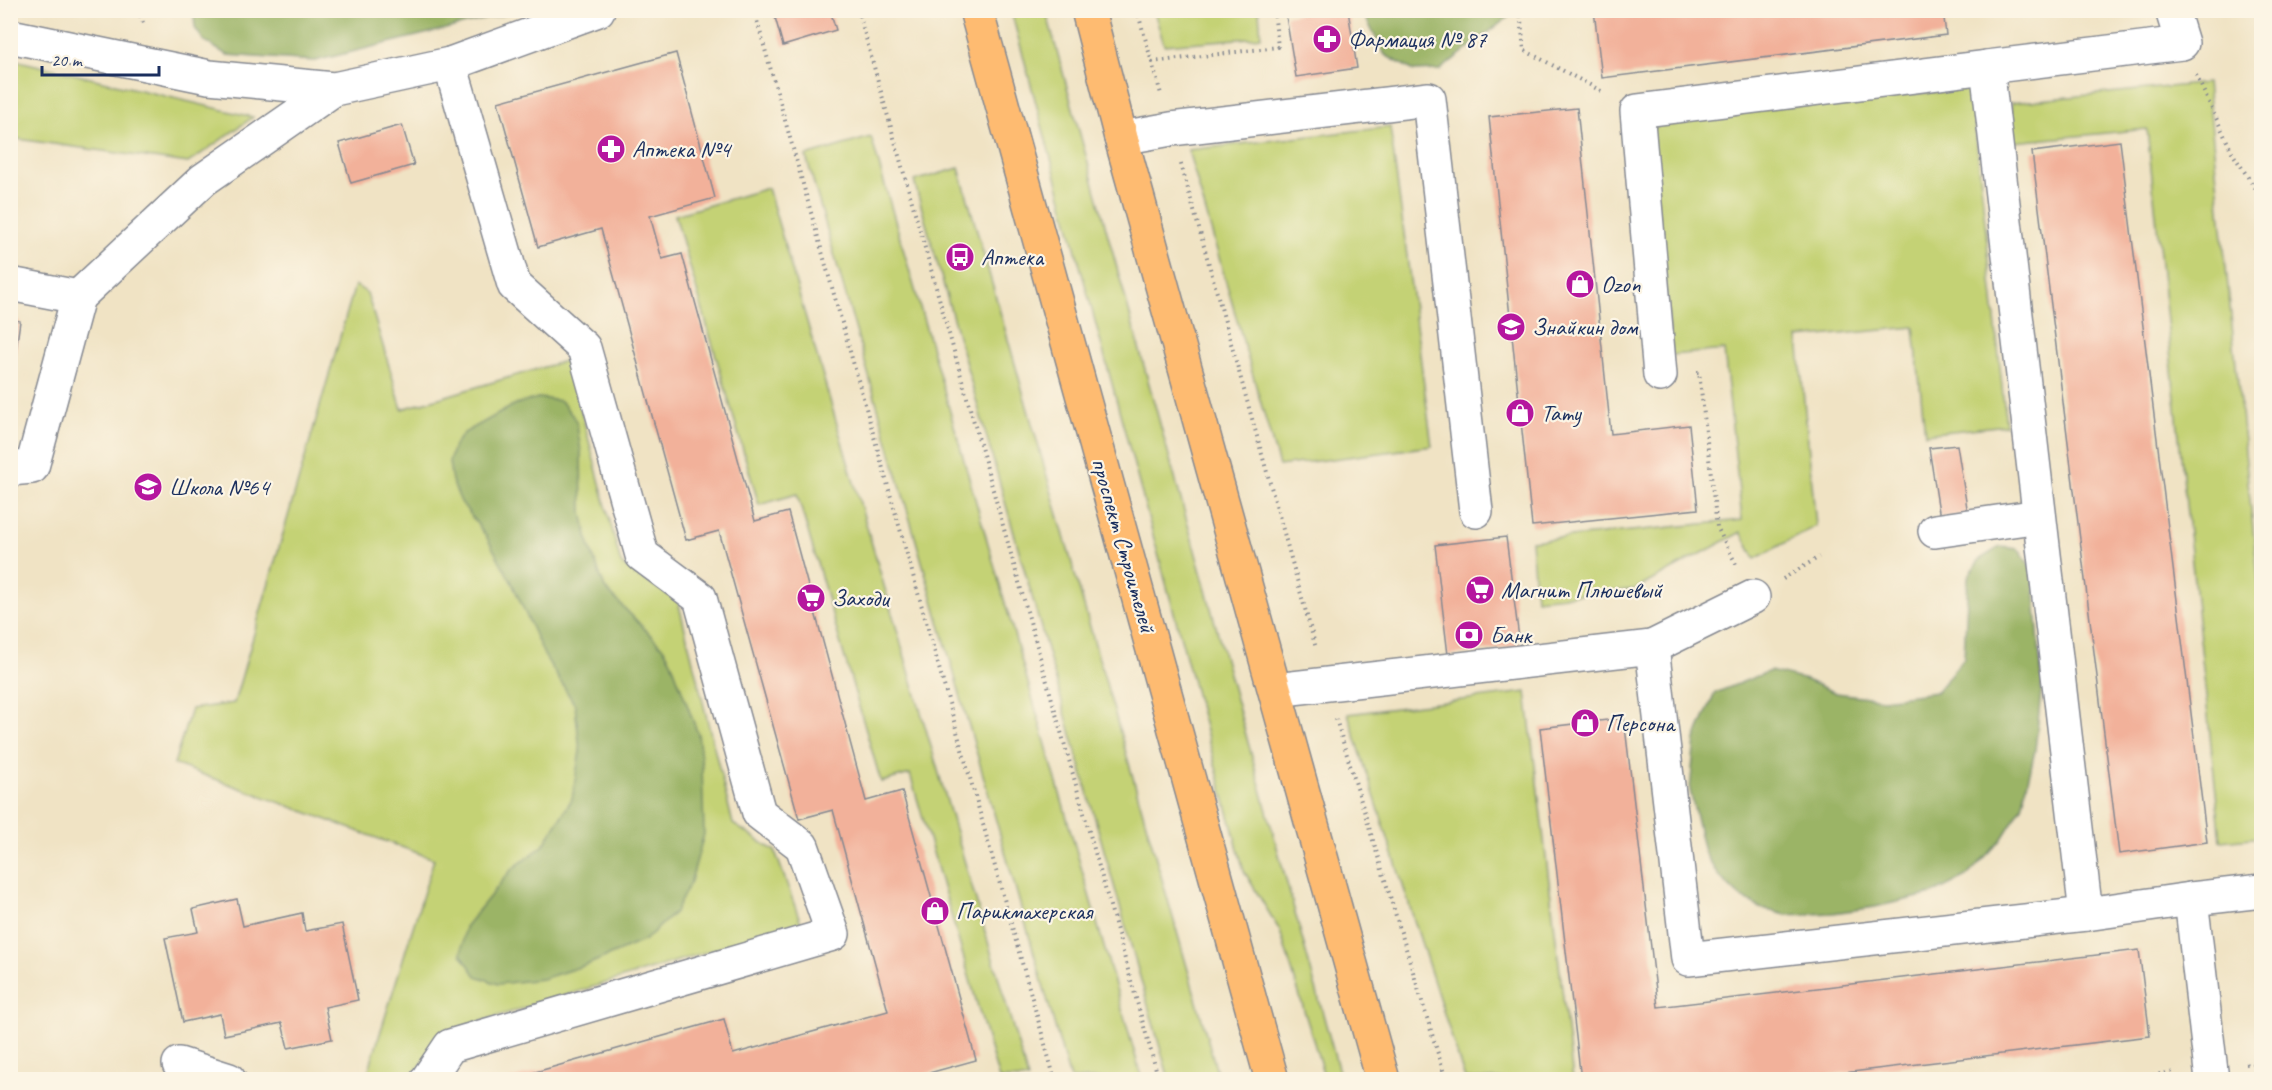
<svg xmlns="http://www.w3.org/2000/svg" width="2272" height="1090" font-family="Caveat,sans-serif">
  <style>
    .green { fill: #c4d274; stroke: #708069; stroke-width: 1.5 }
    .forest { fill: #9bb466; stroke: #5b7262; stroke-width: 1.5 }
    .building { fill: #f2b19a }
    .lines { fill: none; stroke-linecap: round; stroke-linejoin: round }
    .minor-casing { stroke: #868991; stroke-width: 36 }
    .major-casing { stroke: #868991; stroke-width: 36 }
    .path { stroke: #868991; stroke-width: 4; stroke-dasharray: 1.5 4.5; stroke-linecap: butt }
    .minor { stroke: #fff; stroke-width: 33 }
    .major { stroke: #febb71; stroke-width: 33 }
    .labels { text-anchor: middle; dominant-baseline: central; stroke-width: 4.5; stroke-linejoin: round; paint-order: stroke }
    .poi-label { font-size: 24px; fill: #1b2f5e; stroke: #fcf5e5; text-anchor: start }
    .street-label { font-size: 24px; fill: #1b2f5e; stroke: #fcf5e5 }
  </style>
  <rect width="100%" height="100%" fill="#fcf5e5"/>
  <filter id="ink" filterUnits="userSpaceOnUse"><feTurbulence type="fractalNoise" baseFrequency=".0167" numOctaves="2"/><feDisplacementMap in="SourceGraphic" scale="12" xChannelSelector="R" yChannelSelector="G"/><feConvolveMatrix kernelMatrix="1 2 1 2 8 2 1 2 1" color-interpolation-filters="sRGB"/></filter>
  <filter id="wash" filterUnits="userSpaceOnUse"><feTurbulence type="fractalNoise" baseFrequency=".008" numOctaves="4" result="noise"/><feDisplacementMap in="SourceGraphic" scale="24" xChannelSelector="R" yChannelSelector="G"/><feGaussianBlur stdDeviation="1.35" result="paint"/><feColorMatrix in="noise" values="0 0 0 0 0 0 0 0 0 0 0 0 0 0 0 0 0 1.4 0 .05"/><feComposite in="paint" operator="in"/></filter>
  <g filter="url(#wash)">
    <rect width="100%" height="100%" fill="#f0e3c4"/>
    <g class="green">
      <path d="M 1011,11 L 1046,11 L 1341,1079 L 1325,1079 L 1280,931 L 1244,871 Z"/>
      <path d="M 1154,11 L 1259,11 L 1261,37 L 1164,45 Z"/>
      <path d="M 11,56 L 19,61 L 253,117 L 188,163 L 11,138 Z"/>
      <path d="M 2207,83 L 2261,607 L 2261,837 L 2221,841 L 2147,129 L 2014,142 L 2011,103 Z"/>
      <path d="M 1971,88 L 2006,425 L 1925,434 L 1914,327 L 1798,338 L 1816,526 L 1755,559 L 1741,532 L 1636,589 L 1536,599 L 1531,541 L 1742,520 L 1724,350 L 1672,355 L 1649,121 Z"/>
      <path d="M 1390,127 L 1432,446 L 1279,466 L 1188,150 Z"/>
      <path d="M 871,137 L 1142,1079 L 1070,1079 L 806,156 Z"/>
      <path d="M 959,168 L 1219,1079 L 1169,1079 L 914,181 Z"/>
      <path d="M 768,188 L 1028,1079 L 999,1079 L 910,774 L 881,782 L 797,494 L 759,505 L 675,215 Z"/>
      <path d="M 355,285 L 367,293 L 402,409 L 568,360 L 621,564 L 678,601 L 733,824 L 775,851 L 801,923 L 443,1033 L 412,1079 L 366,1079 L 434,859 L 174,764 L 191,709 L 234,703 Z"/>
      <path d="M 1526,692 L 1573,1079 L 1465,1079 L 1348,714 Z"/>
    </g>
    <g class="forest">
      <path d="M 201,10 L 519,10 L 519,11 L 315,61 L 227,55 L 204,41 L 195,28 L 194,16 Z"/>
      <path d="M 1362,11 L 1516,11 L 1440,70 L 1414,71 L 1385,55 Z"/>
      <path d="M 539,398 L 561,401 L 576,420 L 581,451 L 582,512 L 589,545 L 605,588 L 664,649 L 671,661 L 698,734 L 702,766 L 704,834 L 691,881 L 675,912 L 645,940 L 589,964 L 542,979 L 498,984 L 476,976 L 461,954 L 465,927 L 512,869 L 543,846 L 572,799 L 580,751 L 575,705 L 544,655 L 512,583 L 486,536 L 461,502 L 452,481 L 449,462 L 454,445 L 464,433 L 516,404 Z"/>
      <path d="M 2000,547 L 2018,549 L 2033,570 L 2042,683 L 2035,750 L 2022,807 L 2001,840 L 1967,876 L 1932,894 L 1875,907 L 1833,913 L 1786,915 L 1760,908 L 1737,894 L 1718,875 L 1704,852 L 1690,790 L 1695,739 L 1715,693 L 1770,671 L 1806,680 L 1836,693 L 1883,699 L 1936,692 L 1964,658 L 1968,577 L 1980,559 Z"/>
    </g>
    <g id="blocks">
      <g class="building">
        <path d="M 773,10 L 830,10 L 836,30 L 783,46 Z"/>
        <path d="M 1321,10 L 1348,10 L 1357,68 L 1296,77 L 1286,16 Z"/>
        <path d="M 1594,10 L 1943,10 L 1946,35 L 1602,78 Z"/>
        <path d="M 676,53 L 715,198 L 650,216 L 662,259 L 682,254 L 755,521 L 788,512 L 866,801 L 902,791 L 976,1060 L 904,1080 L 507,1080 L 724,1019 L 733,1054 L 888,1011 L 833,810 L 799,819 L 719,531 L 686,540 L 601,229 L 538,247 L 498,102 Z"/>
        <path d="M 1577,108 L 1611,434 L 1689,425 L 1698,509 L 1532,526 L 1489,117 Z"/>
        <path d="M 402,125 L 414,165 L 351,183 L 339,143 Z"/>
        <path d="M 2120,141 L 2207,842 L 2119,854 L 2032,152 Z"/>
        <path d="M 10,319 L 20,321 L 12,379 L 10,379 Z"/>
        <path d="M 1957,445 L 1968,514 L 1940,518 L 1929,448 Z"/>
        <path d="M 1506,537 L 1520,646 L 1448,655 L 1435,545 Z"/>
        <path d="M 1624,718 L 1658,1007 L 2139,950 L 2150,1036 L 1785,1080 L 1581,1080 L 1540,728 Z"/>
        <path d="M 237,899 L 243,926 L 302,913 L 305,931 L 342,924 L 358,1000 L 325,1007 L 332,1039 L 288,1048 L 282,1023 L 224,1035 L 220,1014 L 183,1022 L 165,938 L 198,932 L 193,909 Z"/>
      </g>
    </g>
  </g>
  <g filter="url(#ink)">
    <use href="#blocks" fill-opacity="0" stroke="#868991" stroke-width="1.5"/>
    <g class="lines">
      <g class="minor-casing">
        <g id="minor">
          <path d="M 2172,10 L 2182,43 L 1987,67 L 2086,914 L 2191,899 L 2212,1080"/>
          <path d="M 10,36 L 209,77 L 334,89 L 450,64 L 598,10"/>
          <path d="M 1121,138 L 1171,129 L 1429,99 L 1476,511"/>
          <path d="M 10,284 L 78,297 L 203,180 L 334,89"/>
          <path d="M 1660,375 L 1637,111 L 1987,67"/>
          <path d="M 10,469 L 32,467 L 78,297"/>
          <path d="M 1935,531 L 2039,516"/>
          <path d="M 1652,647 L 1753,597"/>
          <path d="M 1275,690 L 1652,647 L 1688,959 L 2086,914"/>
          <path d="M 2191,899 L 2262,891"/>
          <path d="M 179,1064 L 229,1080"/>
          <path d="M 427,1080 L 450,1046 L 833,934 L 802,846 L 759,813 L 700,598 L 642,555 L 584,348 L 514,285 L 450,64"/>
        </g>
      </g>
      <g class="major-casing">
        <g id="major">
          <path d="M 976,10 L 1272,1080"/>
          <path d="M 1088,10 L 1121,138 L 1383,1080"/>
        </g>
      </g>
      <g class="path">
        <path d="M 138,10 L 144,25"/>
        <path d="M 754,10 L 1055,1080"/>
        <path d="M 858,10 L 1159,1080"/>
        <path d="M 1137,10 L 1161,94"/>
        <path d="M 1520,10 L 1524,50 L 1605,93"/>
        <path d="M 1152,62 L 1278,47 L 1274,10"/>
        <path d="M 2196,75 L 2233,154 L 2262,199"/>
        <path d="M 1181,164 L 1316,648"/>
        <path d="M 1697,372 L 1699,372 L 1717,527 L 1737,566"/>
        <path d="M 1783,579 L 1819,557"/>
        <path d="M 1336,719 L 1446,1080"/>
        <path d="M 2246,1064 L 2262,1063"/>
        <path d="M 10,1071 L 13,1080"/>
        <path d="M 2111,1080 L 2176,1072"/>
      </g>
      <use href="#minor" class="minor"/>
      <use href="#major" class="major"/>
    </g>
  </g>
  <defs>
    <g id="pharmacy-disc" transform="scale(1.5)"><circle r="9.5" fill="#b5179e" stroke="#fcf5e5"/><path d="M-2-6h4v4h4v4h-4v4h-4v-4h-4v-4h4Z" fill="#fff"/></g>
    <g id="bus-disc" transform="scale(1.5)"><circle r="9.5" fill="#b5179e" stroke="#fcf5e5"/><path d="M-5-6H5V4H4V6H2V4H-2V6H-4V4H-5ZM-3.5-4V0h7V-4ZM-3.5 1.2v1.5H-2V1.2ZM2 1.2v1.5H3.5V1.2Z" fill="#fff"/></g>
    <g id="shop-disc" transform="scale(1.5)"><circle r="9.5" fill="#b5179e" stroke="#fcf5e5"/><path d="M-5-2.5h2.3a2.7 3.5 0 0 1 5.4 0H5L5.5 6h-11ZM-1.5-2.5h3a1.5 2.3 0 0 0-3 0Z" fill="#fff"/></g>
    <g id="school-disc" transform="scale(1.5)"><circle r="9.5" fill="#b5179e" stroke="#fcf5e5"/><path d="M0-5L7-2L0 1L-7-2ZM-4 1L0 2.5L4 1V4Q0 6-4 4Z" fill="#fff"/></g>
    <g id="supermarket-disc" transform="scale(1.5)"><circle r="9.5" fill="#b5179e" stroke="#fcf5e5"/><path d="M-6-5.5h2.5l.6 2H6L4.5 2H-2.5L-4.4-4H-6ZM-1.5 3.2a1.3 1.3 0 1 0 .1 0ZM3 3.2a1.3 1.3 0 1 0 .1 0Z" fill="#fff"/></g>
    <g id="bank-disc" transform="scale(1.5)"><circle r="9.5" fill="#b5179e" stroke="#fcf5e5"/><path d="M-6-4H6V4H-6ZM0-2.3a2.3 2.3 0 1 0 0 4.6a2.3 2.3 0 1 0 0-4.6Z" fill="#fff"/></g>
  </defs>
  <g fill-rule="evenodd">
    <use href="#pharmacy-disc" x="1327" y="39"/>
    <use href="#pharmacy-disc" x="611" y="149"/>
    <use href="#bus-disc" x="960" y="257"/>
    <use href="#shop-disc" x="1580" y="284"/>
    <use href="#school-disc" x="1511" y="327"/>
    <use href="#shop-disc" x="1520" y="413"/>
    <use href="#school-disc" x="148" y="487"/>
    <use href="#supermarket-disc" x="1480" y="590"/>
    <use href="#supermarket-disc" x="811" y="598"/>
    <use href="#bank-disc" x="1469" y="635"/>
    <use href="#shop-disc" x="1585" y="723"/>
    <use href="#shop-disc" x="935" y="911"/>
  </g>
  <g class="labels">
    <g class="poi-label">
      <text x="1348" y="39">Фармация № 87</text>
      <text x="632" y="149">Аптека №4</text>
      <text x="981" y="257">Аптека</text>
      <text x="1601" y="284">Ozon</text>
      <text x="1532" y="327">Знайкин дом</text>
      <text x="1541" y="413">Тату</text>
      <text x="169" y="487">Школа №64</text>
      <text x="1501" y="590">Магнит Плюшевый</text>
      <text x="832" y="598">Заходи</text>
      <text x="1490" y="635">Банк</text>
      <text x="1606" y="723">Персона</text>
      <text x="956" y="911">Парикмахерская</text>
    </g>
    <g class="street-label">
      <text transform="translate(1124 545) rotate(74)">проспект Строителей</text>
    </g>
  </g>
  <rect width="2272" height="1090" fill="none" stroke="#fcf5e5" stroke-width="36"/>
  <path d="M42 66v9h117v-9" fill="none" stroke="#1b2f5e" stroke-width="3"/>
  <text x="51" y="66" font-size="18" fill="#1b2f5e" stroke="#fcf5e5" stroke-width="4.5" paint-order="stroke">20 m</text>
</svg>
